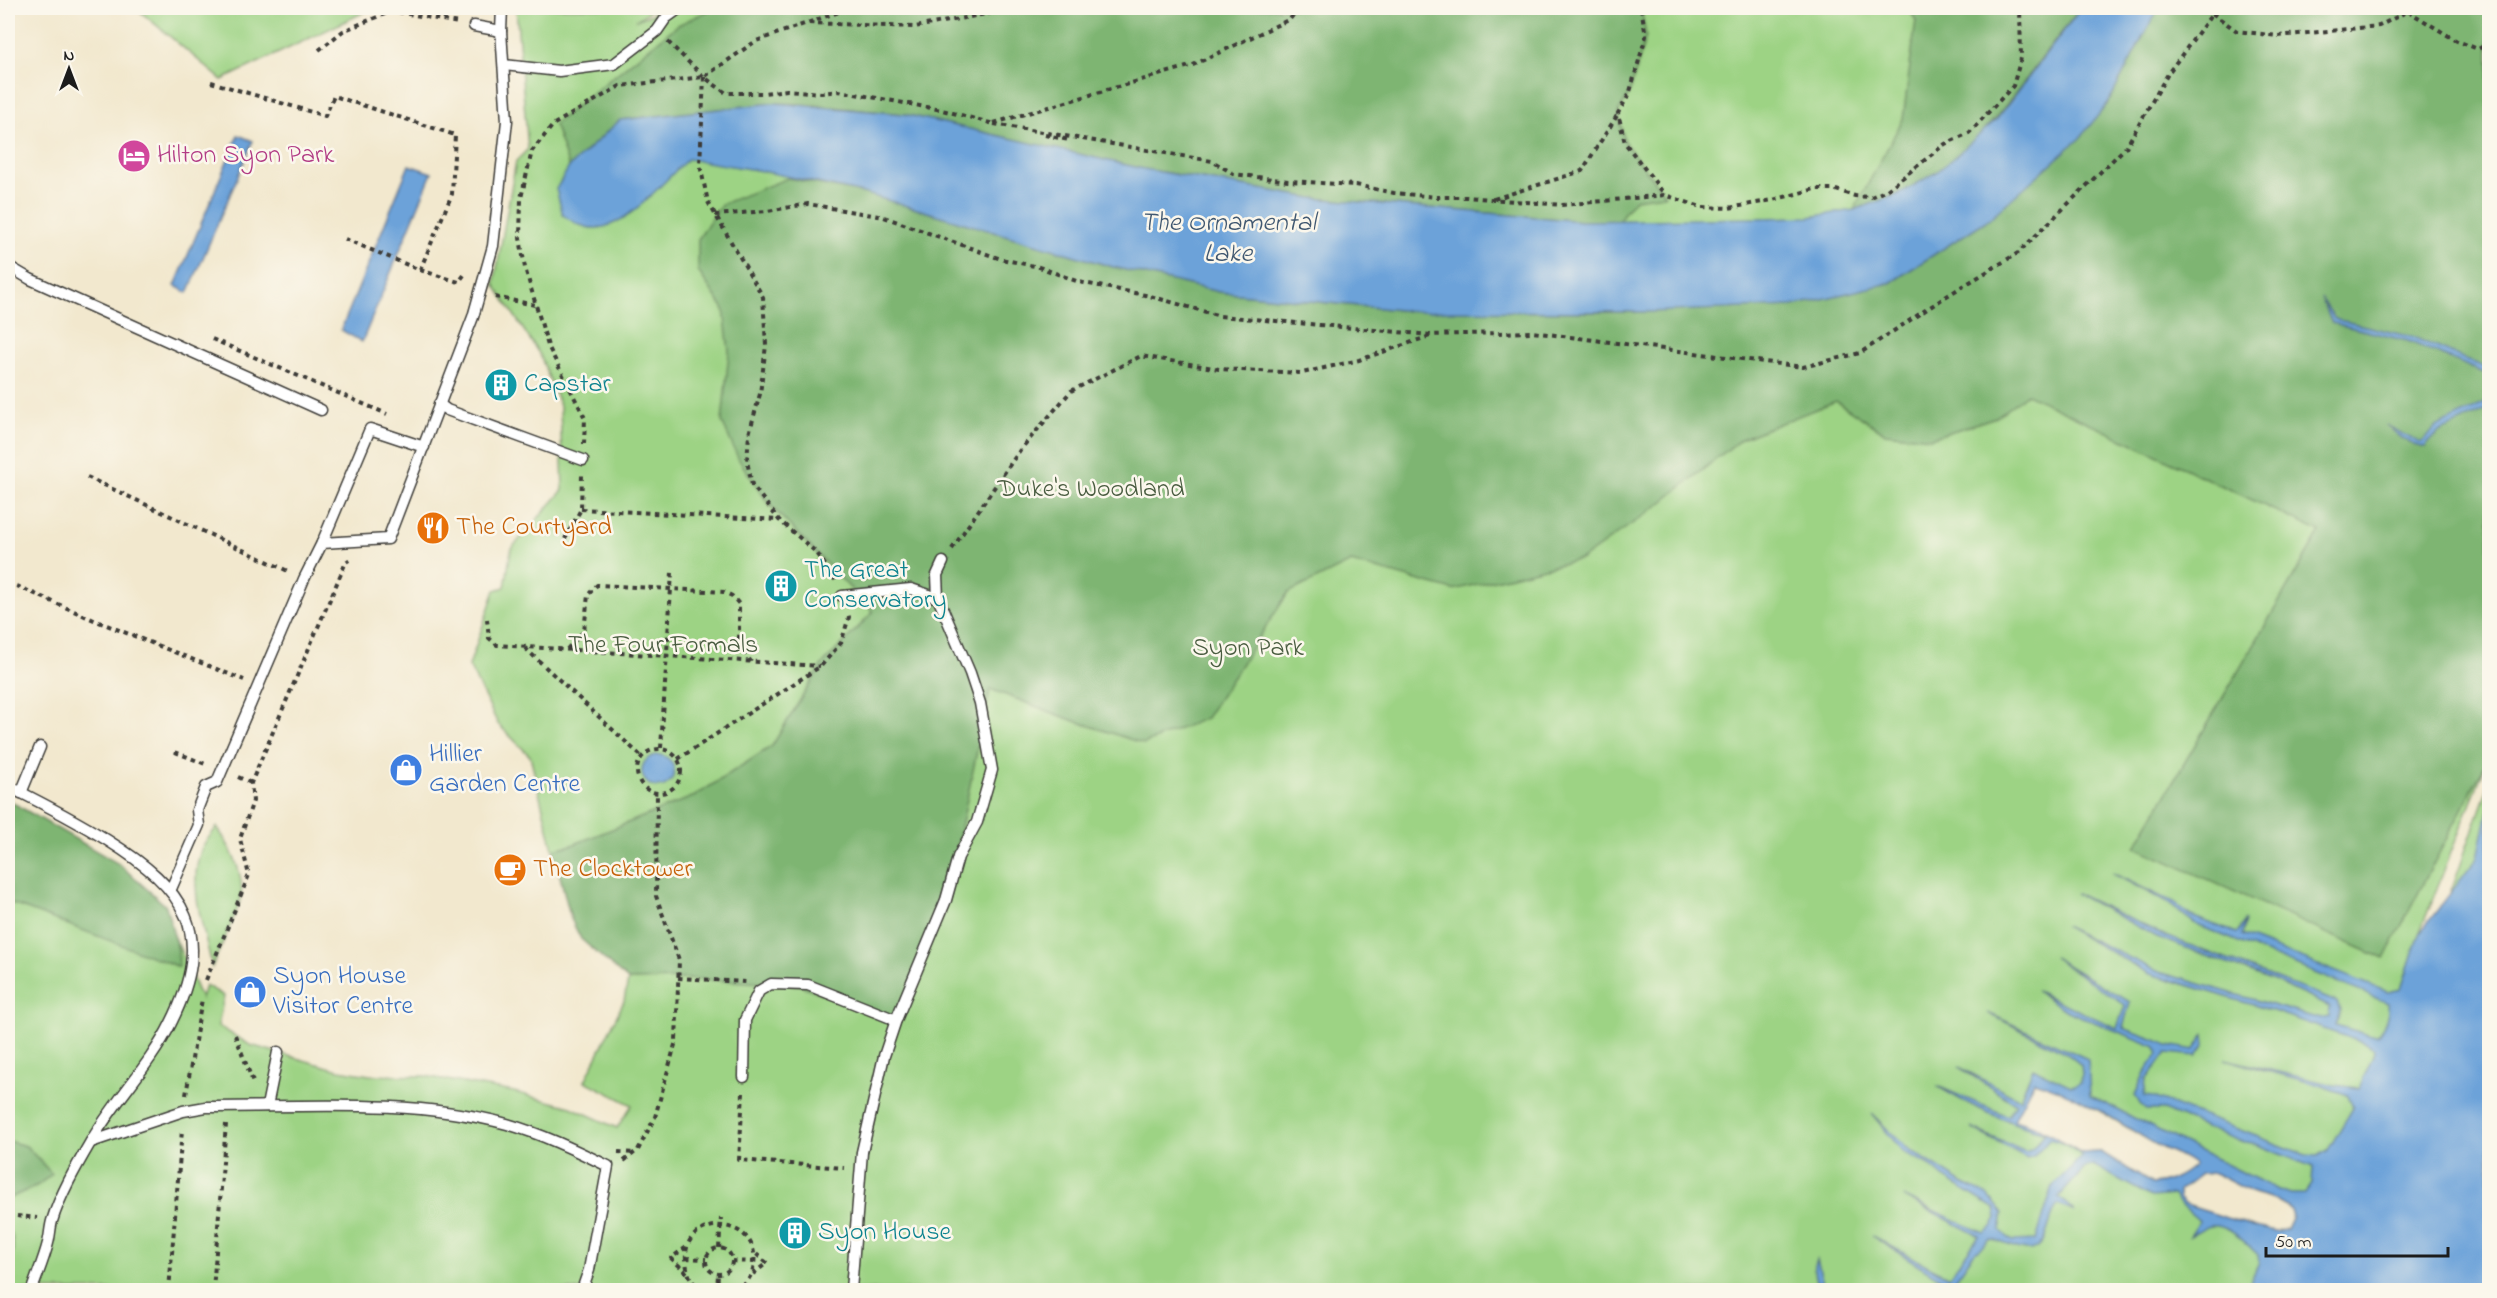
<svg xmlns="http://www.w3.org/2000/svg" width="2497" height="1298" font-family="'Indie Flower',sans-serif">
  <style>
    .green { fill: #9dd384; stroke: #5c7850; stroke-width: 1.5; fill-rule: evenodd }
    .forest { fill: #7eb572; stroke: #4d6847; stroke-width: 1.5 }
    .water { fill: #6ca2d9; stroke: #445f7a; stroke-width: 1.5; fill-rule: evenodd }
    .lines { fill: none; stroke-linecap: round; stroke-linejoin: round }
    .service-casing { stroke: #3c3b37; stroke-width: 13 }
    .path { stroke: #3c3b37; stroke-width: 4; stroke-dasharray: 4.5 4.5; stroke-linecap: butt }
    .service { stroke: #fff; stroke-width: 10 }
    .labels { text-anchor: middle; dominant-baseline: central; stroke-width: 5; stroke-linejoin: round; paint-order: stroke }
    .hotel-label { font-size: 26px; fill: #b23c85; stroke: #fbf7ec; text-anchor: start }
    .culture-label { font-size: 26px; fill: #0d838f; stroke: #fbf7ec; text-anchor: start }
    .park-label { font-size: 26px; fill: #495c40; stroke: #fbf7ec }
    .food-label { font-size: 26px; fill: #c56008; stroke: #fbf7ec; text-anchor: start }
    .shop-label { font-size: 26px; fill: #366cbe; stroke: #fbf7ec; text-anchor: start }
    .water-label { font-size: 27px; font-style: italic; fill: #405871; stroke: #fbf7ec }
  </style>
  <rect width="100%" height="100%" fill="#fbf7ec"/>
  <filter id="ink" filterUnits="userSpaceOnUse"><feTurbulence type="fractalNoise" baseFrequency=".0167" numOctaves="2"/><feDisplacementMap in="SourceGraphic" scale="12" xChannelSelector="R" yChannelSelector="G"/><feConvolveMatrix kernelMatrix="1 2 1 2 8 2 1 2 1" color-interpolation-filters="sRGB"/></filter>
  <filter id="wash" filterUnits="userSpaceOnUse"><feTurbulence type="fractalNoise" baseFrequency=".008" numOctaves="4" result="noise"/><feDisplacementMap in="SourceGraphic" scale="24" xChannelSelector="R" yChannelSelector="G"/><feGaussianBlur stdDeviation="1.35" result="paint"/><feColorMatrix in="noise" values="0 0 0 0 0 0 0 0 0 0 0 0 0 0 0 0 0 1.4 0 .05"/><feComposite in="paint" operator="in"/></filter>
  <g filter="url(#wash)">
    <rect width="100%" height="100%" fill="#f2e8ce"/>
    <g class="green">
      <path d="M 136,8 L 373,8 L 222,80 Z"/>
      <path d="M 516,8 L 654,8 L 636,20 L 652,14 L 657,8 L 2489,8 L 2489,756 L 2419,934 L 2403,985 L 2444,910 L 2489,785 L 2489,904 L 2333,1290 L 8,1290 L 8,812 L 161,904 L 201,999 L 205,985 L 224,996 L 218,1026 L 250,1045 L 339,1070 L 370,1075 L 425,1076 L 514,1092 L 571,1107 L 617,1128 L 632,1105 L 585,1081 L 624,1001 L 628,980 L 662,978 L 570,846 L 553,849 L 530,756 L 498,724 L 469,666 L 495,590 L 505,587 L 511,549 L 563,490 L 560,406 L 540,355 L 494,284 L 516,161 L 528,149 ZM 2034,1081 L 2066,1091 L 2160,1147 L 2188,1159 L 2194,1165 C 2183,1175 2167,1184 2152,1184 L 2101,1152 L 2081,1153 L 2039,1128 L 2013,1120 ZM 2214,1173 L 2253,1193 L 2274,1199 L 2290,1208 L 2293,1216 L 2287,1229 L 2275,1231 L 2259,1228 L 2186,1205 L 2179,1198 L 2179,1191 L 2201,1174 Z"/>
      <path d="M 217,827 C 229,845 245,873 241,897 C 238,913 219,949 212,967 C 205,931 187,887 201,850 C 204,842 212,834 217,827 Z"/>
    </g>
    <g class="forest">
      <path d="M 714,8 L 1641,8 L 1646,36 L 1629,95 L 1618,113 L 1625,143 L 1665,195 L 1635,199 L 1617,222 L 1582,221 L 1312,198 L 1144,169 L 904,114 L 801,104 L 774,103 L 620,120 L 569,167 L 554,124 L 678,25 Z"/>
      <path d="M 1907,8 L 2081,8 C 2034,64 1999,128 1937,172 C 1912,190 1883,200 1854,210 L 1903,119 L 1916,20 Z"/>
      <path d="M 2158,8 L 2489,8 L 2489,757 L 2384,959 L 2135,847 L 2320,532 L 2027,394 L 1996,417 L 1931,438 L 1885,433 L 1836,401 L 1741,439 L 1660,504 L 1582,559 L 1453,590 L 1351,562 L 1288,593 L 1206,718 L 1144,744 L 1069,719 L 990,689 L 946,900 L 896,1020 L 799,985 L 696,979 L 628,980 L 581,939 L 571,919 L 553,849 L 572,845 L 695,796 L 772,746 L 821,666 L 873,612 L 768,503 L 739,460 L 722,422 L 729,352 L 724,309 L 698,271 L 698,239 L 722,204 L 788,178 L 863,193 L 1113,267 L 1219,292 L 1410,311 L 1650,312 L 1890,283 L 1989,219 L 2108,103 Z"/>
      <path d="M 8,800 L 119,864 L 166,906 L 178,950 L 179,967 L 8,902 Z"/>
      <path d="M 8,1141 L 26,1146 L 52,1174 L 38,1185 L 8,1199 Z"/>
      <path d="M 8,1229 C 18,1241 11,1259 8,1273 Z"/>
    </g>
    <g class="water">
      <path d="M 2081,8 L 2158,8 L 2108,103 L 2080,138 L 1989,219 L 1890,283 L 1793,306 L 1650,312 L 1410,311 L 1219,292 L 1113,267 L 863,193 L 762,171 L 688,159 C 664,180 629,226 597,228 C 584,229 573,222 563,215 L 556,189 L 569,167 L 620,120 L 774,103 L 904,114 L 1144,169 L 1312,198 L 1582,221 L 1809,217 L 1854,210 L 1899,194 L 1937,172 L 1997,119 Z"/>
      <path d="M 238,135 L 253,141 L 188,293 L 175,286 Z"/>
      <path d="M 409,165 L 432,173 L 362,342 L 341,330 Z"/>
      <path d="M 2321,298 L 2335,319 L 2413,337 L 2489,369 L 2489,375 L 2408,341 L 2332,323 Z"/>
      <path d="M 2489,401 L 2489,409 L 2439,432 L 2425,447 C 2409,447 2398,434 2386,425 L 2420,443 L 2426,439 L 2436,427 Z"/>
      <circle cx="658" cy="771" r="16"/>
      <path d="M 2489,807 L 2489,1290 L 2246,1290 L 2259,1263 L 2258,1255 C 2247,1244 2228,1223 2210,1226 C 2203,1227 2195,1233 2189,1236 L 2199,1221 C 2191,1212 2179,1207 2174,1195 L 2151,1197 L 2093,1165 L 2085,1168 L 2059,1197 L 2075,1212 L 2058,1205 C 2046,1219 2050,1251 2027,1250 C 2014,1249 2003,1241 1990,1240 L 1974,1253 L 1948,1290 L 1944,1290 L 1946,1282 L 1872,1236 L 1949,1277 L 1979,1236 L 1904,1197 L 1984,1233 L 1992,1227 L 1997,1218 L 1995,1209 L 1943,1177 L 1928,1164 L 1903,1152 L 1872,1114 L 1906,1147 L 1964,1184 L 1988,1195 L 2003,1213 L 2000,1231 L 2013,1241 L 2036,1240 L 2053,1186 L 2082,1156 L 2066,1144 L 2049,1139 L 2034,1156 L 2027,1158 L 1971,1128 L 2026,1152 L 2032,1149 L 2045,1133 C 2006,1122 1971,1107 1937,1086 L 2008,1116 L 2016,1104 L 1959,1067 L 2020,1099 L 2033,1068 L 2071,1086 L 2080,1083 L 2082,1074 L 2081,1065 L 2066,1053 L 1988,1013 L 2088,1059 L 2090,1096 L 2276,1189 L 2291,1194 L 2305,1194 L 2312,1183 L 2313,1167 L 2252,1143 L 2239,1141 L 2163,1110 L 2147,1110 L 2140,1104 L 2135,1095 L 2144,1074 L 2158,1054 L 2156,1047 L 2067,1011 L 2036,991 L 2117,1028 L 2125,1005 L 2053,957 L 2130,1002 L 2123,1028 L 2169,1045 L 2194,1050 L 2204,1035 L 2205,1044 L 2197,1056 L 2167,1053 L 2146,1080 L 2144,1096 L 2153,1097 L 2306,1155 L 2318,1156 L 2328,1150 L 2353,1108 L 2348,1095 L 2322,1086 L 2225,1059 L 2334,1085 L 2359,1088 L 2373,1056 L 2374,1049 L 2366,1044 L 2273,1011 L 2150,974 L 2064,926 L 2159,972 L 2320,1019 L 2329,1017 L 2330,1007 L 2276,982 L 2157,937 L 2075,893 L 2166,936 L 2337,1002 L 2340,1010 L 2336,1025 L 2369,1035 L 2378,1035 C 2385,1024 2389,1016 2388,1003 L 2197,925 L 2166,902 L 2112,873 L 2174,903 L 2191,916 L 2237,933 L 2245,920 L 2242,935 L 2388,992 L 2401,989 L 2419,934 L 2478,857 ZM 2034,1081 C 2079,1094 2117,1122 2157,1145 C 2169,1152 2185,1156 2194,1165 C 2183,1175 2166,1184 2152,1184 L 2101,1152 L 2081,1153 L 2039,1128 L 2014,1120 ZM 2214,1173 L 2253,1193 L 2274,1199 L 2290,1208 L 2293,1216 L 2287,1229 L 2275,1231 L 2259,1228 L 2186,1205 L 2179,1198 L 2179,1191 L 2201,1174 Z"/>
      <path d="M 1817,1260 L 1823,1283 L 1830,1290 L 1822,1290 C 1814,1281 1812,1271 1817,1260 Z"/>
    </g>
  </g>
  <g filter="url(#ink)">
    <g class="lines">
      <g class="service-casing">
        <g id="service">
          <path d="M 474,26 L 501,31"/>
          <path d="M 504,65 L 559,71 L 614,64 L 657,31 L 666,18 L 680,8"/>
          <path d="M 8,266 L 30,279 L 321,410"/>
          <path d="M 439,404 L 447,410 L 583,460"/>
          <path d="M 322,543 L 370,429 L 424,447"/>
          <path d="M 842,596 L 911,589 L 938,598"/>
          <path d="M 8,786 C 42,803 75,820 107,840 C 186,889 216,933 171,1023 C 150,1066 114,1101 90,1143 C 76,1167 60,1195 52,1221 C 50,1228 50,1236 48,1243 C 44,1259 37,1275 32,1290"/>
          <path d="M 21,793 L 40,747"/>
          <path d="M 171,889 L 199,825 L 197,810 L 206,787 L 217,782 L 304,579 L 322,543 L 388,539 L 473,317 L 493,246 L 507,121 L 501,31 L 502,8"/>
          <path d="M 744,1077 L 745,1020 L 759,991 L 771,984 L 808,985 L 896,1020"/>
          <path d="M 267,1106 L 278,1052"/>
          <path d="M 91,1142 L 183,1111 L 206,1107 C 306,1107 409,1098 507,1124 C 542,1134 575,1150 608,1166 L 589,1270 L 582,1290"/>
          <path d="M 851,1290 L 862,1152 L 884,1056 L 896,1020 L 946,900 L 958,857 L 977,822 L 992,770 L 980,703 L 970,673 L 938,598 L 937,575 L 943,562"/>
        </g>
      </g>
      <g class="path">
        <path d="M 1641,8 L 1646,36 L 1629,95 L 1618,113 L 1625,143 L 1665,195"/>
        <path d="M 2205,8 L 2237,31 L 2278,36 L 2379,26 L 2408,11 L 2409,8"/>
        <path d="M 2408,11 L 2457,41 L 2478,49 L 2490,43"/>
        <path d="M 809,23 L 915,27 L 1019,8"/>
        <path d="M 668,42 L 704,77 L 726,93 L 764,93 L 787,90 L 821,93 L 839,91 L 942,110 L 994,124"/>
        <path d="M 319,50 L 343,31 L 392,11 L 459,23"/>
        <path d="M 704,77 L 700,165 L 708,202 L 763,297 L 766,345 L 760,394 L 749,434 L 747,461 L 752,485 L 779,520 L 817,553 L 836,581"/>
        <path d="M 211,82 L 325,116 L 334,96 L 455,135 L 452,194 L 420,270"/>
        <path d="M 994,123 L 1193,65 L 1290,19 L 1299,8"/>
        <path d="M 994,124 L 1212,161 L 1234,174 L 1288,181 L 1356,185 L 1394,193 L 1437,197 L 1466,197 L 1562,205 L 1665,195 L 1701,207 L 1729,208 L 1773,200 L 1815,189 L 1833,189 L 1855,196 L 1871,197 L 1887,190 L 1945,144 L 1969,133 L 2013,86 L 2021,58 L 2020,8"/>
        <path d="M 1045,135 L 1069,140 L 1051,136"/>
        <path d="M 1494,199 L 1582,171 L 1618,114"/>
        <path d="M 715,215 L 767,211 L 808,204 L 884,217 L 1001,259 L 1039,267 L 1079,282 L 1150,296 L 1220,316 L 1431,335 L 1532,332 L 1803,367 L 1860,353 L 1950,294 L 2018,253 L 2126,147 L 2169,72 L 2212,14"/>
        <path d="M 345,239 L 420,270 L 459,282 L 464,275 L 467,277"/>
        <path d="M 495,297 L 535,305"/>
        <path d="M 212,339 L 387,414"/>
        <path d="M 584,444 L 585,418 L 548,346 L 525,268 L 520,238 L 521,198 L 532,151 L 554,124 L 620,86 L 704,77 L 756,41 L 850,8"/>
        <path d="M 87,477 L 290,572"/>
        <path d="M 581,509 L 778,520"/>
        <path d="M 565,539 L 581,509 L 582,475"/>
        <path d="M 952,549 L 1020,450 L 1071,391 L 1141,356 L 1219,369 L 1302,373 L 1359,360 L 1430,336"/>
        <path d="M 8,582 L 94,620 L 244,680"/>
        <path d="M 487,619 L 489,638 L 497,645 L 820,666"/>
        <path d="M 525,648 L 642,757"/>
        <path d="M 567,649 L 584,631 L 588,595 L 597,585 L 724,592 L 732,596 L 739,604 L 739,643 L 751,662"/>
        <path d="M 661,748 L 672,572"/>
        <circle cx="659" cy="771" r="22"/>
        <path d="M 175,752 L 208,765"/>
        <path d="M 678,759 L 821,666 L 841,643 L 849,617 L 848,613"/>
        <path d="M 238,777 L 251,783"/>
        <path d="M 678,978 L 746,982"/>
        <path d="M 206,980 L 249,875 L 240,839 L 253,801 L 251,783 L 346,562 L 349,560"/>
        <path d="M 235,1035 L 253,1082"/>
        <path d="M 743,1093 L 739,1160 L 844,1168"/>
        <path d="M 186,1095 L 202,999"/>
        <path d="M 618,1152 L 634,1153"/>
        <path d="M 624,1161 L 638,1150 L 655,1117 L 676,1041 L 679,960 L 656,896 L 657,793"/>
        <path d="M 8,1215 L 37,1218"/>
        <path d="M 719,1248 L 721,1218"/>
        <circle cx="719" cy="1261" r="13"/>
        <path d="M 686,1258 L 706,1259"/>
        <path d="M 732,1261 L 755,1262"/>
        <path d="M 687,1273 L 671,1258 L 688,1246"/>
        <path d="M 753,1274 L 767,1263 L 755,1253"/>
        <path d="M 169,1290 L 182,1130"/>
        <path d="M 213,1290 L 226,1124"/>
        <path d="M 703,1290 C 691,1284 687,1274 686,1260 C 682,1212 761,1215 754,1265 C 752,1277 746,1284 737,1290"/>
        <path d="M 717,1290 L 718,1274"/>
      </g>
      <use href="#service" class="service"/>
    </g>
  </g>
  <defs>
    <g id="hotel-disc" transform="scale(1.725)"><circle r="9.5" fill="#d1479c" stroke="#fbf7ec"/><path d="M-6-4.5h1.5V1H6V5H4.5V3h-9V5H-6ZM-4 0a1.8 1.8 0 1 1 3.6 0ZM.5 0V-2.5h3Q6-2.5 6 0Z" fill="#fff"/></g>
    <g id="building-disc" transform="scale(1.725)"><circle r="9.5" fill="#0f9aa8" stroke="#fbf7ec"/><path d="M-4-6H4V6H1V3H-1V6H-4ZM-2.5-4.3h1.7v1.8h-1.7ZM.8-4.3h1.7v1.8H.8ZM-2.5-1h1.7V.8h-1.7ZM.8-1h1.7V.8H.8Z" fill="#fff"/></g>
    <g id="restaurant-disc" transform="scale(1.725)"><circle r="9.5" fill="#e8710a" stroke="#fbf7ec"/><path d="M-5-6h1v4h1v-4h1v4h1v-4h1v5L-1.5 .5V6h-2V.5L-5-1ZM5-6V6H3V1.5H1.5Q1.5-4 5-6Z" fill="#fff"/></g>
    <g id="shop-disc" transform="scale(1.725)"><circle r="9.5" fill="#3f7fe0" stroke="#fbf7ec"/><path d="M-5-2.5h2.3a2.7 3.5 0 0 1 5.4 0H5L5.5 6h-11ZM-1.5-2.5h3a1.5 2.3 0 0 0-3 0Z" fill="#fff"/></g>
    <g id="cafe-disc" transform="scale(1.725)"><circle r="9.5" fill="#e8710a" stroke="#fbf7ec"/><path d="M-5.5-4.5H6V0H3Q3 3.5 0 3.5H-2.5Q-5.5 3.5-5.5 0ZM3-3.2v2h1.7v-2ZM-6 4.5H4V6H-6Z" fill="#fff"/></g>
  </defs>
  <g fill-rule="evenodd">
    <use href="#hotel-disc" x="134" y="156"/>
    <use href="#building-disc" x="501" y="385"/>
    <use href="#restaurant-disc" x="433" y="528"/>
    <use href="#building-disc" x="781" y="586"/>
    <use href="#shop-disc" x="406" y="770"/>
    <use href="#cafe-disc" x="510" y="870"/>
    <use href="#shop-disc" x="250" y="992"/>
    <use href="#building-disc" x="795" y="1233"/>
  </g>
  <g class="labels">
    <g class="hotel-label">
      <text x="157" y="156">Hilton Syon Park</text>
    </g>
    <g class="culture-label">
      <text x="524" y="385">Capstar</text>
      <text x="804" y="571">The Great<tspan x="804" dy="30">Conservatory</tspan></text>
      <text x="818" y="1233">Syon House</text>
    </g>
    <g class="park-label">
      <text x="1091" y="490">Duke's Woodland</text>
      <text x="663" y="646">The Four Formals</text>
      <text x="1248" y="649">Syon Park</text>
    </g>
    <g class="food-label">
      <text x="456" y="528">The Courtyard</text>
      <text x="533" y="870">The Clocktower</text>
    </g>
    <g class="shop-label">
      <text x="429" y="755">Hillier<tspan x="429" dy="30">Garden Centre</tspan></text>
      <text x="273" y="977">Syon House<tspan x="273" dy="30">Visitor Centre</tspan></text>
    </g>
    <g class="water-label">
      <text x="1228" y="223">The Ornamental<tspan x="1228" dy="31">Lake</tspan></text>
    </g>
  </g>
  <rect width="2497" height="1298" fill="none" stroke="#fbf7ec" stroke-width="30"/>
  <g transform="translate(69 69)" stroke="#fbf7ec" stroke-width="4.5" paint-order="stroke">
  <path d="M0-4.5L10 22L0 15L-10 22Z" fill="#1c1c1c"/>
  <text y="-9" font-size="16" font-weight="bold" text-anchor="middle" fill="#1c1c1c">N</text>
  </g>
  <path d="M2266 1247v9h182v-9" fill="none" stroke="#1c1c1c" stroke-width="3"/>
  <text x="2275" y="1247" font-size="18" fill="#1c1c1c" stroke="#fbf7ec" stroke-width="4.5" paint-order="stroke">50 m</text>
</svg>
